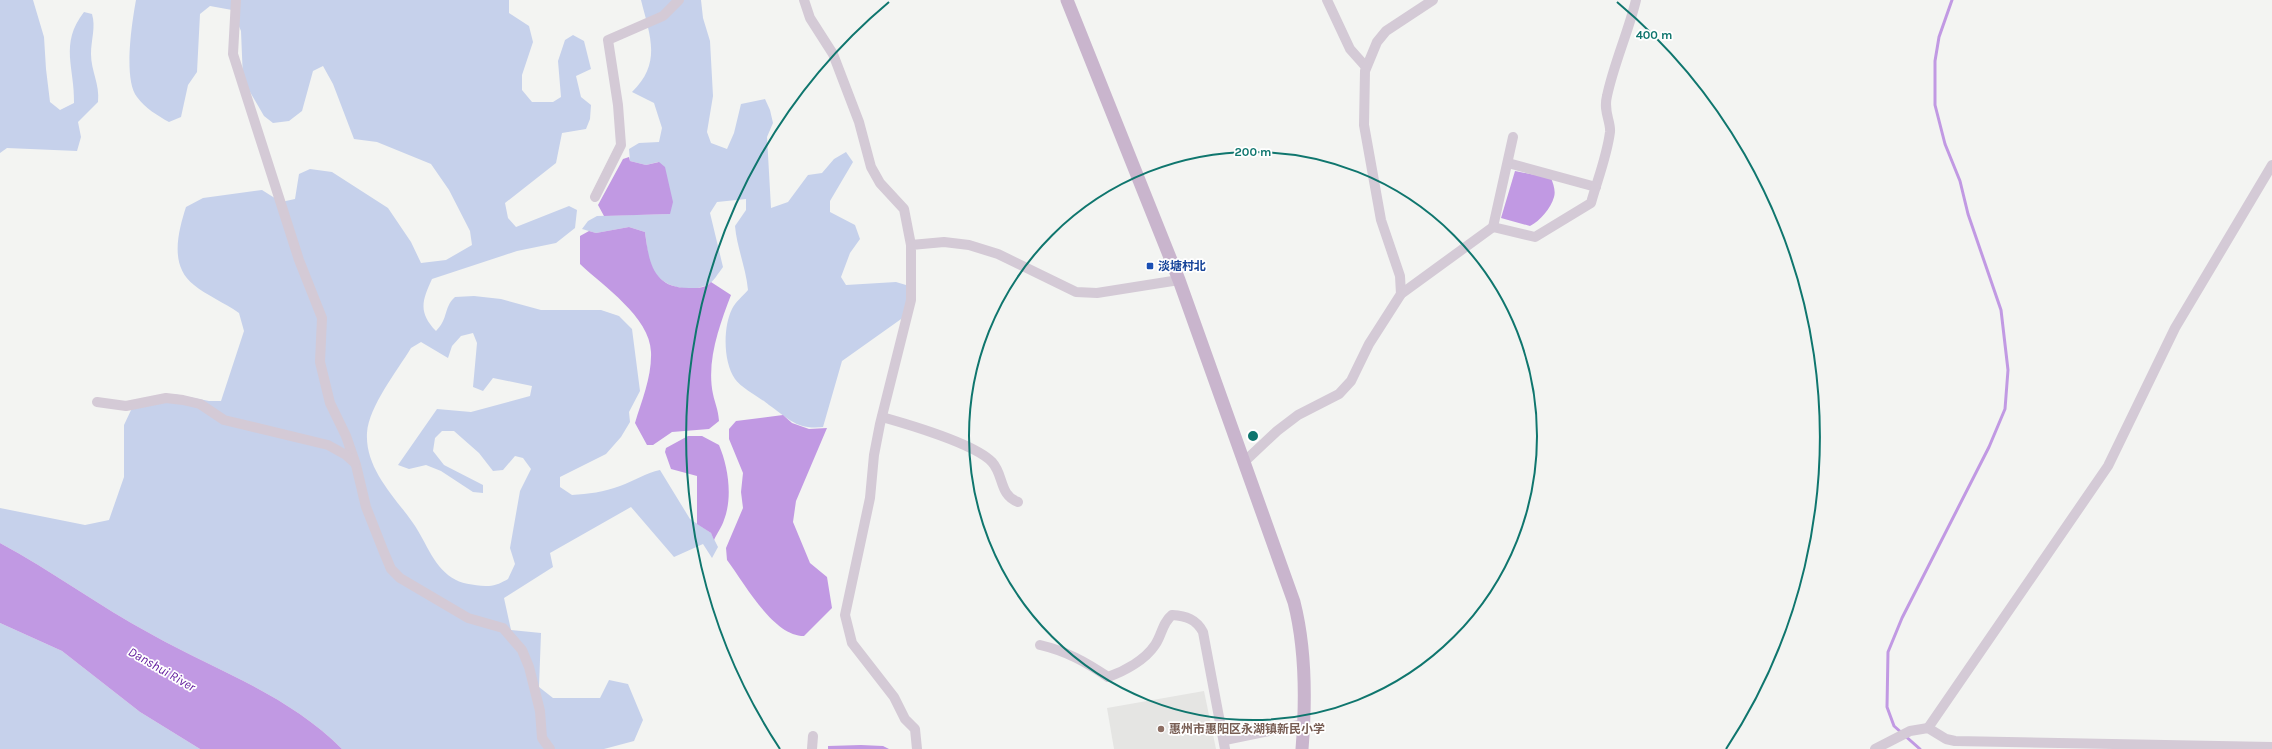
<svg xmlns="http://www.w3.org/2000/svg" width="2272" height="749" font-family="Karla,'Noto Sans SC',sans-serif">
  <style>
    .education { fill: #e5e5e3 }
    .green { fill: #c6d1eb; fill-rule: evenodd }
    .water { fill: #c199e3 }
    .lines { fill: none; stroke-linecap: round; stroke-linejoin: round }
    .stream { stroke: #c199e3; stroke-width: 3 }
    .minor { stroke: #d4cad6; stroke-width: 10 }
    .major { stroke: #c9b5cd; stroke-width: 13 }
    .ring { fill: none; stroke: #0f766e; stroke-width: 2 }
    .transit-dot { fill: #1a4fb4; stroke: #fff; stroke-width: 1.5 }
    .education-dot { fill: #8d6e63; stroke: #fff; stroke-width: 1.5 }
    .labels { text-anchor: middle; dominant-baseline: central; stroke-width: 3.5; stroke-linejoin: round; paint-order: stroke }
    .transit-label { font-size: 12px; font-weight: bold; fill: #164399; stroke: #fff; text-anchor: start }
    .education-label { font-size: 12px; font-weight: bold; fill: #785e54; stroke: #fff; text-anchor: start }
    .water-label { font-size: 13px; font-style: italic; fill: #641e9e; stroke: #fff }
    .centre { fill: #0f766e; stroke: #fff; stroke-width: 2 }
    .ring-label { font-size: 12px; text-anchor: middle; font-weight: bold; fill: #0f766e; stroke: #fff; stroke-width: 3.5; stroke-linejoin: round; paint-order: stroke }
  </style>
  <rect width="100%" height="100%" fill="#f3f4f2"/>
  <path class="education" d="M 1204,691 L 1216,749 L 1114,749 L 1107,708 Z"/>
  <g class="green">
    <path d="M 0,0 L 33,0 L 44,37 L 46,69 L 50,102 L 60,110 L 74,103 C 75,68 59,44 84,12 L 92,14 C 96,27 91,40 91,54 C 91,71 100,84 98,102 L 78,122 L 81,137 L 77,151 L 7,148 L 0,153 Z"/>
    <path d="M 136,0 L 509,0 L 509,13 L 529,26 L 533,42 L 522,75 L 522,90 L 532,102 L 553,102 L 561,97 L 558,61 L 565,40 L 573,35 L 584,41 L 591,69 L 576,76 L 581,97 L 591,105 L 590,119 L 586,129 L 562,133 L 556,163 L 505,203 L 508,218 L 516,227 L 569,206 L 577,210 L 575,228 L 556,243 L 517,251 L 432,279 C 422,301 418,312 436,331 C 449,318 443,308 455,297 L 474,296 L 501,299 L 541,310 L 601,310 L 619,316 L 632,329 L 640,391 L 629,412 L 630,422 L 621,437 L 606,454 L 560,477 L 560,487 L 572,495 C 588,494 604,492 620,486 C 634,481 646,473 660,470 L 690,519 L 711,533 L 718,547 L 712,558 L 703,544 L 674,557 L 631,507 L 550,553 L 553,567 L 504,598 L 511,630 L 541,633 L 539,687 L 553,698 L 600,698 L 609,680 L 628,684 L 643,720 L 634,741 L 604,749 L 342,749 C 287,694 217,671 151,634 C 99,606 52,571 0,543 L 0,508 L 85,525 L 109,520 L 124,477 L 124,425 L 132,408 L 174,394 L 209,401 L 221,401 L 244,331 L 239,313 C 225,303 206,295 194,285 C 169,266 178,232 186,207 L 203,198 L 262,190 L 281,202 L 295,199 L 299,174 L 310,169 L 332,172 L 388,208 L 411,242 L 421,263 L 446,260 L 472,245 L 470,231 L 449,190 L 431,164 L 377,142 L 354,139 L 333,84 L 323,66 L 313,71 L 302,111 L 289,121 L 273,123 L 264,116 L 243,80 L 241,31 L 232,10 L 210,6 L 200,14 L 197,72 L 188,85 L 181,117 L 169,122 C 158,116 145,108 137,97 C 123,79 132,22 136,0 ZM 473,333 L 477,343 L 473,387 L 483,391 L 493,378 L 532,386 L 530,396 L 471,412 L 437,409 L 398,465 L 409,469 L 426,465 L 441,471 L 473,492 L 483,493 L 483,485 L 444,465 L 433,451 L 435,438 L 442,431 L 454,431 L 479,453 L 493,471 L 503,470 L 515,456 L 523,458 L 531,469 L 520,491 L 510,548 L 515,564 L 508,579 C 503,582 495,586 489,586 C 480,586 463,584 456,580 C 434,569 427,543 413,523 C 395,497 365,469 367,433 C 369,406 397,371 411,348 L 421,342 L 448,358 L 452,346 L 461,336 Z"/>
    <path d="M 641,0 L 701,0 L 703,18 L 710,41 L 713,96 L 707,132 L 711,143 L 727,149 L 734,133 L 741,104 L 765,99 L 770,110 L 773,123 L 767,137 L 771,208 L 788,202 L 808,175 L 822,173 L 834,159 L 846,152 L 853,162 L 830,201 L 830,212 L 855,225 L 860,239 L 850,253 L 841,277 L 846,285 L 896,282 L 916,288 L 911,312 L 842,361 L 823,427 C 797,430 789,419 769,405 C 761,398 741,388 735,379 C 723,362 723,327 732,309 C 735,302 743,296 748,290 C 746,268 737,248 735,226 L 746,210 L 746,199 L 717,202 L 710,213 L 723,267 C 719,272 713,283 707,285 C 687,294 659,286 651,266 C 647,256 647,243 645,232 L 629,227 L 596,233 L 582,229 L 588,221 L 597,216 L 670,214 L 658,162 L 646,165 L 630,161 L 629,149 L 639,143 L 659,142 L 662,128 L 654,103 L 632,92 C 662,63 650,36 641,0 Z"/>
    <path d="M 0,623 L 62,651 L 140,712 L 200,749 L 0,749 Z"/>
  </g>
  <g class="water">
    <path d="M 629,157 L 630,161 L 646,165 L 659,162 L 665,167 L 673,202 L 670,214 L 604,216 L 598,205 L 623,159 Z"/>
    <path d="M 1515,171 L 1551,178 C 1553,183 1556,191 1554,197 C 1551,208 1540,221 1530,226 L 1501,218 Z"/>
    <path d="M 629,227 L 645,232 C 649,263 653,289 691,288 C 698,288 706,288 711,282 L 731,295 C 720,324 706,361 713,394 C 715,404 718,408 719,421 L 709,429 L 672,432 L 653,445 L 647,445 L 635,423 C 642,400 652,376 651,352 C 650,317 603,286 580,264 L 580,236 L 589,231 L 596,233 Z"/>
    <path d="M 783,415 L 792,423 L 809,429 L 827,428 L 796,501 L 793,522 L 810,563 L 827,577 L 832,608 L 804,636 C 773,636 745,584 727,560 L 726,548 L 743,508 L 741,492 L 743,473 L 729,439 L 729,429 L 736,421 Z"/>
    <path d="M 688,436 L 702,436 L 719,445 C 728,466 733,497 724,520 C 722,527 717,533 714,540 L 711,533 L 697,524 L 697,476 L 671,469 L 665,452 L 666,448 Z"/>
    <path d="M 0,543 C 52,571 99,606 151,634 C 217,671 287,694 342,749 L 200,749 L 140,712 L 62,651 L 0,623 Z"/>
    <path d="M 861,745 L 883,746 L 889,749 L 828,749 L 828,746 Z"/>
  </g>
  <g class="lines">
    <path class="stream" d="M 1920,749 L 1894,726 L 1887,707 L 1888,652 L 1902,618 L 1989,447 L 2005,409 L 2008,370 L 2001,310 L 1968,214 L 1960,181 L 1945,144 L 1935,105 L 1935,61 L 1939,37 L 1952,0"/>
    <g class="minor">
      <path d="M 236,0 L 233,54 L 299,260 L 322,318 L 320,362 L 330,403 L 346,436 L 356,465 L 366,507 L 383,550 L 391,569 L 400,578 L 468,618 L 503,628 L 522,650 L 529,667 L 540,711 L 542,738 L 550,749"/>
      <path d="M 804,0 L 810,18 L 833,54 L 859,122 L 871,167 L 880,183 L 904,209 L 911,245"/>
      <path d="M 1327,0 L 1350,49 L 1366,67"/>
      <path d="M 1508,163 L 1596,187"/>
      <path d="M 595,197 L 621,145 L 618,105 L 608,40 L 663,16 L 679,0"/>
      <path d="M 1493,227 L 1535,237 L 1591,203 C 1597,181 1607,156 1610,132 C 1611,121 1603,112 1607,96 C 1614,63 1628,33 1636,0"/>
      <path d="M 1401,294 L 1400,276 L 1381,220 L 1364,125 L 1365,71 L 1377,42 L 1386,31 L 1433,0"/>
      <path d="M 97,402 L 126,406 L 166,398 L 183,400 L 200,404 L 224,420 L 328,445 L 346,455 L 355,463"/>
      <path d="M 882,417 C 907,424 975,444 992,462 C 1004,475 999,495 1018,502"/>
      <path d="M 1244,462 L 1277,431 L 1298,415 L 1339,394 L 1351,381 L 1369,344 L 1401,294 L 1493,227 L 1513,137"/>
      <path d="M 1040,645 C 1066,651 1086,662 1108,677 C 1125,671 1145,660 1155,645 C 1162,635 1162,623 1172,615 C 1186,616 1196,619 1203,632 L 1225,749"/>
      <path d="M 1928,728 L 2108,466 L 2175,328 L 2272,165"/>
      <path d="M 1225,740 L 1303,724"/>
      <path d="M 812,749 L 813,736"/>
      <path d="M 917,749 L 915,729 L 905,719 L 894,697 L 852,643 L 845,615 L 870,498 L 874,455 L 880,424 L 911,300 L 911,245 L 944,242 L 969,245 L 998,254 L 1076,292 L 1097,293 L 1179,280"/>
      <path d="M 1875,749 L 1910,731 L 1928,728 L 1946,739 L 1955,741 L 2272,747"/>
    </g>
    <path class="major" d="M 1067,0 L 1179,280 L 1294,602 C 1306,649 1306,700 1302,749"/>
  </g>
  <g class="ring">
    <circle cx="1253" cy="436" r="284"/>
    <path d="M780 749A567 567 0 0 1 889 2M1617 2A567 567 0 0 1 1726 749"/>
  </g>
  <rect class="transit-dot" x="1146" y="262" width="8" height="8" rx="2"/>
  <circle class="education-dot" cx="1161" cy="729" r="4"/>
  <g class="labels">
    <g class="transit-label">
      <text x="1158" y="266">淡塘村北</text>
    </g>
    <g class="education-label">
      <text x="1169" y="729">惠州市惠阳区永湖镇新民小学</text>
    </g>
    <g class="water-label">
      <text transform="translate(162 669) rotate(30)">Danshui River</text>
    </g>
  </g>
  <circle cx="1253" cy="436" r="6" class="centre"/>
  <g class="ring-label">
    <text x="1654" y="39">400 m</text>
    <text x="1253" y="156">200 m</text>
  </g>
</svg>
